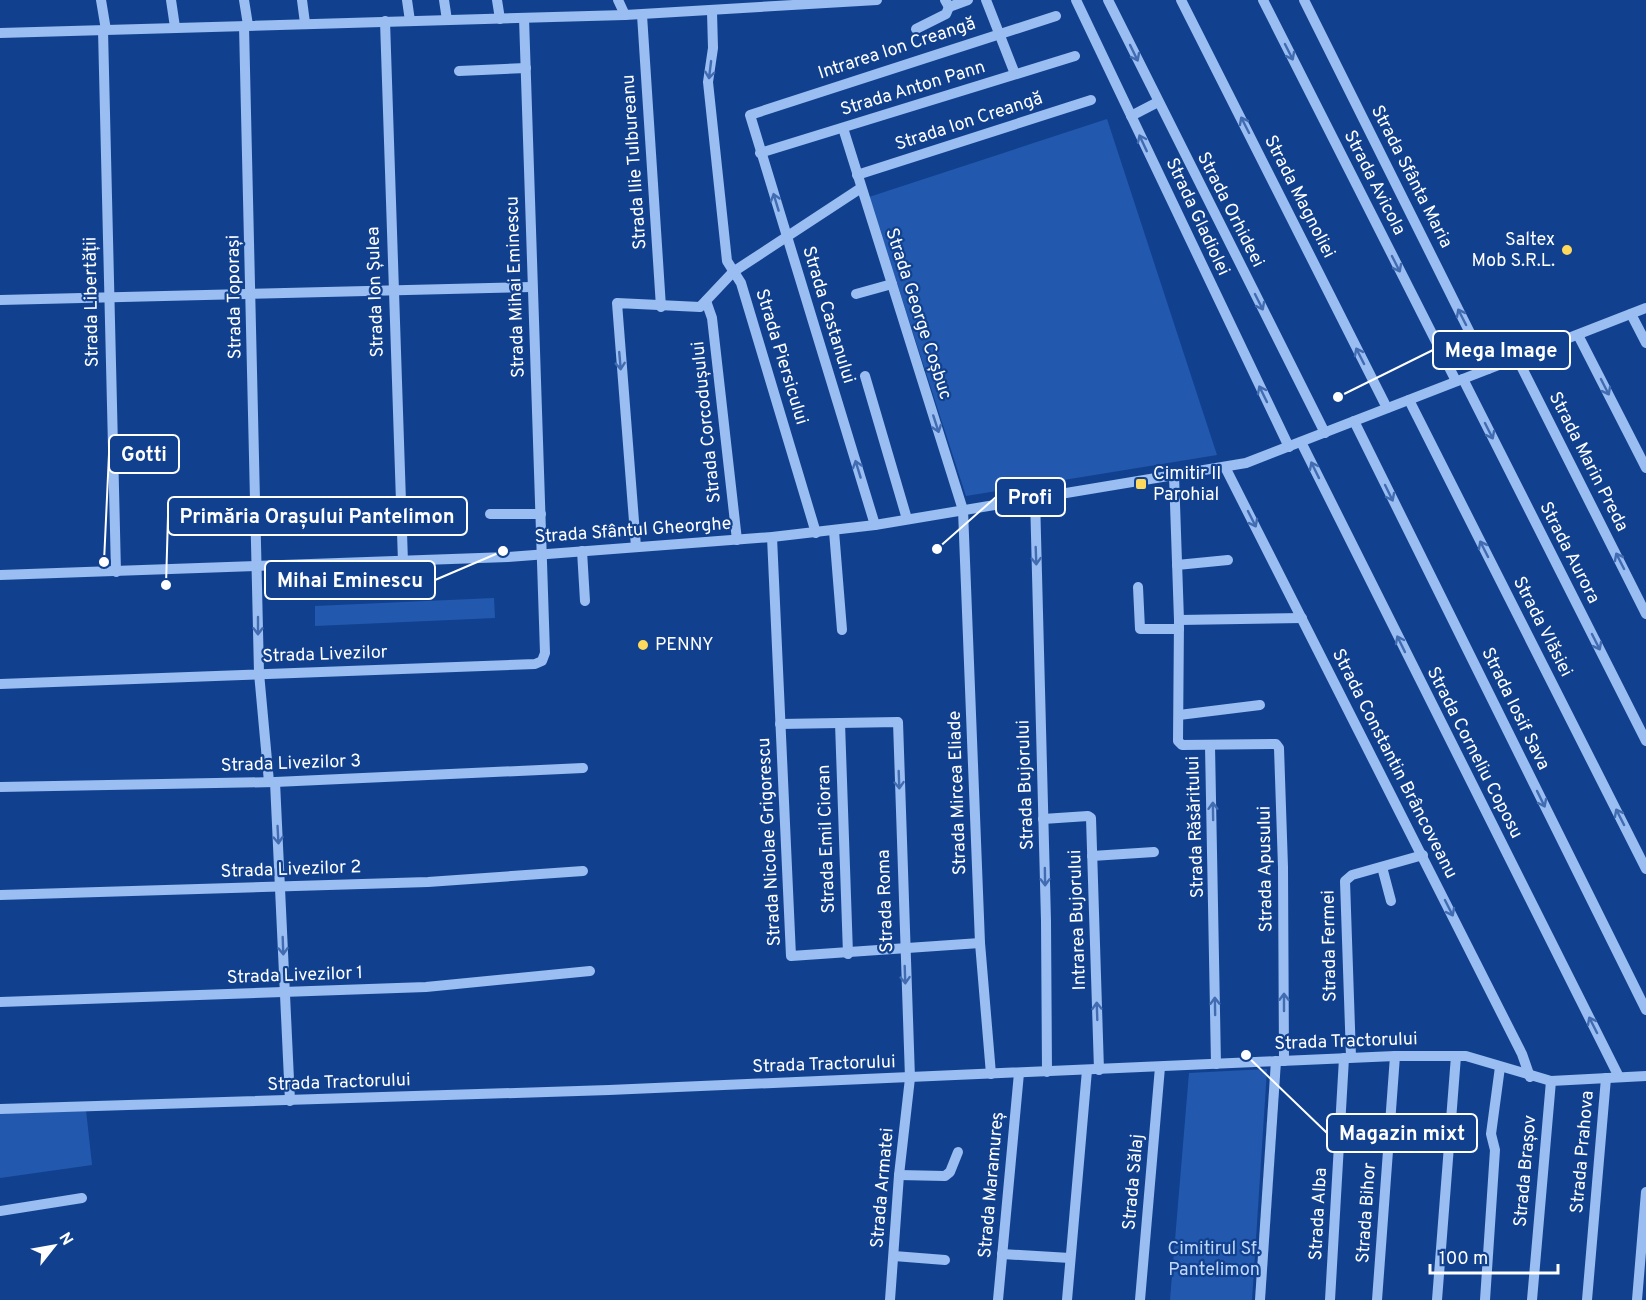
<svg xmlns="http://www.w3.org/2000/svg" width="1646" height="1300" font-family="Overpass,sans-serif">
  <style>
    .green { fill: #2259ae }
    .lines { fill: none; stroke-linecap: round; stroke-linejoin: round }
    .minor { stroke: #9abdf2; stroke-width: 10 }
    .oneway { stroke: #416cb1 }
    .poi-dot { fill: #ffd95b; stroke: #11418e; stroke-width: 2 }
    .labels { text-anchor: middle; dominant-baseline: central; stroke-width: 4.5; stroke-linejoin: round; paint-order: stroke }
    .street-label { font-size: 18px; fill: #fff; stroke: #11418e }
    .poi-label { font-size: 18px; fill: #fff; stroke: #11418e; text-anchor: start }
    .park-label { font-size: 18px; fill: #c1d9fd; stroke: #11418e }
    .leader { fill: none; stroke: #fff; stroke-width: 2 }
    .callout-dot { fill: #fff; stroke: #11418e; stroke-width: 2 }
    .callout { fill: #11418e; stroke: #fff; stroke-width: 2 }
    .callout-label { font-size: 20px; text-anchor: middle; font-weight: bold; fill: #fff }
  </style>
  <rect width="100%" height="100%" fill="#11418e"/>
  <g class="green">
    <path d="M 1107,119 L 1217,455 L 966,496 L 869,197 Z"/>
    <path d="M 494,598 L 495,618 L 315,626 L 315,606 Z"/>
    <path d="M 1267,1069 L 1252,1300 L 1170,1300 L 1189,1073 Z"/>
    <path d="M 86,1110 L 92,1165 L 0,1178 L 0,1112 Z"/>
  </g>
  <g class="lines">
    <g class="minor">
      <path d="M 101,0 L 106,30"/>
      <path d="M 171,0 L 175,27"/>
      <path d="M 244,0 L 248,25"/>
      <path d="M 302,0 L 305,23"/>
      <path d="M 407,0 L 410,21"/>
      <path d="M 444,0 L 447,20"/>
      <path d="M 497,0 L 500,19"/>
      <path d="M 618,0 L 625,15"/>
      <path d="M 945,0 L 949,7 L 968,0"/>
      <path d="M 986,0 L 1015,74"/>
      <path d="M 1076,0 L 1289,447"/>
      <path d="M 1108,0 L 1325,433"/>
      <path d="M 1181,0 L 1387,408"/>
      <path d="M 1263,0 L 1456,381"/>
      <path d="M 1304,0 L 1488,369"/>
      <path d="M 712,12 L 713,48 L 708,82 L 727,261 L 741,283 L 816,533"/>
      <path d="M 642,15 L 661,307"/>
      <path d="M 385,21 L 403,562"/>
      <path d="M 244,26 L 259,673 L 269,782"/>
      <path d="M 916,29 L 946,14 L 949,7"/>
      <path d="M 103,30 L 116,572"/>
      <path d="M 0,33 L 625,15 L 877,0"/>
      <path d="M 459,71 L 526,68"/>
      <path d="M 1131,116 L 1158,102"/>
      <path d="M 843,128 L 963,510 L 980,943 L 991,1074"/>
      <path d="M 760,153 L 1075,56"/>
      <path d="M 857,175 L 1091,100"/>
      <path d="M 856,294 L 892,284"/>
      <path d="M 0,300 L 532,287"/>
      <path d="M 706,301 L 712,318 L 737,540"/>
      <path d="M 1631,314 L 1646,343"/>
      <path d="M 1578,335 L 1646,468"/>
      <path d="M 1517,358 L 1646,614"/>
      <path d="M 865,376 L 907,519"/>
      <path d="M 1463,379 L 1646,741"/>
      <path d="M 1409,400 L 1646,869"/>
      <path d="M 1354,421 L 1646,1010"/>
      <path d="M 1301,442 L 1619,1077"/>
      <path d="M 1225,467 L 1522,1054 L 1530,1077"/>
      <path d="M 1174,475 L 1179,620 L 1178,741 L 1182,745 L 1276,744 L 1279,748 L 1283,867 L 1284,1061"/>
      <path d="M 1035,497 L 1046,921 L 1047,1072"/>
      <path d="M 490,514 L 541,514"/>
      <path d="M 875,525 L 750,115 L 1056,16"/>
      <path d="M 834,531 L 842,630"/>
      <path d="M 772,537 L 791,956 L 980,943"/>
      <path d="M 636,547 L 617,303 L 700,307 L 733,272 L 861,188"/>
      <path d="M 582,551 L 585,601"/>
      <path d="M 1177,565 L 1228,560"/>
      <path d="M 0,575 L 508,557 L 772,537 L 875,525 L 1246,463 L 1646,308"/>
      <path d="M 1138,587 L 1140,629 L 1179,629"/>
      <path d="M 1179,620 L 1302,618"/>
      <path d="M 0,684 L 535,664 L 542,661 L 545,653 L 524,18"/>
      <path d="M 1179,715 L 1260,705"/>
      <path d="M 840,723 L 848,954"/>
      <path d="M 780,724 L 898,722 L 910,1078 L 899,1175 L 890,1300"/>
      <path d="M 1210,746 L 1216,1064"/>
      <path d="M 275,782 L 290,1101"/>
      <path d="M 0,787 L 275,782 L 583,768"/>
      <path d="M 1043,819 L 1088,816 L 1091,818 L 1099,1070"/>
      <path d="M 1092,856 L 1154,852"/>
      <path d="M 1382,867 L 1391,901"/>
      <path d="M 0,895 L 428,882 L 583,871"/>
      <path d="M 0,1002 L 426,987 L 590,971"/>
      <path d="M 1351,1057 L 1345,881 L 1352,875 L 1423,855"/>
      <path d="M 0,1109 L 609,1090 L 1395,1056 L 1466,1056 L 1551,1081 L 1646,1076"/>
      <path d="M 899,1175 L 945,1176 L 950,1172 L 958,1152"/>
      <path d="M 0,1211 L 82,1198"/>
      <path d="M 1002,1254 L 1070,1258"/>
      <path d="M 894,1256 L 945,1260"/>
      <path d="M 998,1300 L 1019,1073"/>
      <path d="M 1067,1300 L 1087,1070"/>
      <path d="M 1140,1300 L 1160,1067"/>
      <path d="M 1260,1300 L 1276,1061"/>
      <path d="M 1330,1300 L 1344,1058"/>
      <path d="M 1377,1300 L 1395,1056"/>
      <path d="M 1437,1300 L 1456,1056"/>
      <path d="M 1485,1300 L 1495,1150 L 1491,1134 L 1500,1067"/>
      <path d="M 1532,1300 L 1551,1081"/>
      <path d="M 1587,1300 L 1606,1078"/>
      <path d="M 1637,1300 L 1646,1192"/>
    </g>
  </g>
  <defs><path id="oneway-shaft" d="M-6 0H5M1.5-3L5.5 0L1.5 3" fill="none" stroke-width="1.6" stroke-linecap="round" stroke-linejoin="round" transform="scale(1.5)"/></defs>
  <g class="oneway">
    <use href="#oneway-shaft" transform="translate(1289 52) rotate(63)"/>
    <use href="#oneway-shaft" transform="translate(1134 53) rotate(64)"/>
    <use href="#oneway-shaft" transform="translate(710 70) rotate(97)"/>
    <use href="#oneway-shaft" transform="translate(1245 125) rotate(-117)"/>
    <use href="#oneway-shaft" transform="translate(1143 143) rotate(-115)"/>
    <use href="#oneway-shaft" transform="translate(776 202) rotate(-107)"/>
    <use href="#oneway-shaft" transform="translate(1396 264) rotate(63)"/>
    <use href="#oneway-shaft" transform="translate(1259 302) rotate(63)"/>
    <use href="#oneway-shaft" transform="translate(1462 317) rotate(-117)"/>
    <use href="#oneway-shaft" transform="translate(1360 356) rotate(-117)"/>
    <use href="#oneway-shaft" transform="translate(620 361) rotate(85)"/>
    <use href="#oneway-shaft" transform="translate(1605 387) rotate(63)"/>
    <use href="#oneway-shaft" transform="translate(1263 394) rotate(-116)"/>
    <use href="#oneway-shaft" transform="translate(936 424) rotate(72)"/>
    <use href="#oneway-shaft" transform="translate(1489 431) rotate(63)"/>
    <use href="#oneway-shaft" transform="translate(858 469) rotate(-107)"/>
    <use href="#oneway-shaft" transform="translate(1315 470) rotate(-116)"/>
    <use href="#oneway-shaft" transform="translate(1389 493) rotate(64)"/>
    <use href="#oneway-shaft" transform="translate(1252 519) rotate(63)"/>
    <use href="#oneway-shaft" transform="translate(1484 549) rotate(-117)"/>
    <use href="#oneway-shaft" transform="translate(1036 556) rotate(88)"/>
    <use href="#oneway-shaft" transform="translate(1620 561) rotate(-117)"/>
    <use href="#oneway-shaft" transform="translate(258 626) rotate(90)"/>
    <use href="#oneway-shaft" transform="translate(1596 642) rotate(63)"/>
    <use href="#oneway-shaft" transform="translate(1401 644) rotate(-116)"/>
    <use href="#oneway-shaft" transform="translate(899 780) rotate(88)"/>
    <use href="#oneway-shaft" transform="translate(1541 799) rotate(64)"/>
    <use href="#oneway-shaft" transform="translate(1213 811) rotate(-91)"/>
    <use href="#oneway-shaft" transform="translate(1620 817) rotate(-117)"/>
    <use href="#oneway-shaft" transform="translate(278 835) rotate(87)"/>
    <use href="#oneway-shaft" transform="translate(1045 877) rotate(89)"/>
    <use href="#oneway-shaft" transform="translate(1449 908) rotate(63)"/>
    <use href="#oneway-shaft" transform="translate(283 946) rotate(88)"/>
    <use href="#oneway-shaft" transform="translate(905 975) rotate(88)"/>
    <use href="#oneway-shaft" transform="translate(1284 1002) rotate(-90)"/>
    <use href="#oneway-shaft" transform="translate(1215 1006) rotate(-91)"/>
    <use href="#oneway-shaft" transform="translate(1097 1011) rotate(-92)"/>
    <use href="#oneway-shaft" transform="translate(1593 1025) rotate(-117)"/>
  </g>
  <g class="poi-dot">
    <circle cx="1567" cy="250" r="6"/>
    <rect x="1135" y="478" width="12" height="12" rx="3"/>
    <circle cx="643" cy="645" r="6"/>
  </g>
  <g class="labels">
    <g class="street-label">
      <text transform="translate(897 49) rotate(-18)">Intrarea Ion Creangă</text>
      <text transform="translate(913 89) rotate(-17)">Strada Anton Pann</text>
      <text transform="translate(969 122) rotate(-18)">Strada Ion Creangă</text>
      <text transform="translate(635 162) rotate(-94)">Strada Ilie Tulbureanu</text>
      <text transform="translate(1411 177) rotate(63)">Strada Sfânta Maria</text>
      <text transform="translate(1374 183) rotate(63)">Strada Avicola</text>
      <text transform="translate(1299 197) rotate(63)">Strada Magnoliei</text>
      <text transform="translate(1230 210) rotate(63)">Strada Orhideei</text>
      <text transform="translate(1197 217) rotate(65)">Strada Gladiolei</text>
      <text transform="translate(516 287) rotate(-92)">Strada Mihai Eminescu</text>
      <text transform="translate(376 292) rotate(-92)">Strada Ion Șulea</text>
      <text transform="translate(235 297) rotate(-91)">Strada Toporași</text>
      <text transform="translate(92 302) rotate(-91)">Strada Libertății</text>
      <text transform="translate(918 314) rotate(72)">Strada George Coșbuc</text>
      <text transform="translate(828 315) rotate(73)">Strada Castanului</text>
      <text transform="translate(781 357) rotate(73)">Strada Piersicului</text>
      <text transform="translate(707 422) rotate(-96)">Strada Corcodușului</text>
      <text transform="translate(1588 462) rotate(63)">Strada Marin Preda</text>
      <text transform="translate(633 531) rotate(-4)">Strada Sfântul Gheorghe</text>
      <text transform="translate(1569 553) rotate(63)">Strada Aurora</text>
      <text transform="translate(1542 627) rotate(63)">Strada Vlăsiei</text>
      <text transform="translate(325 655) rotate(-2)">Strada Livezilor</text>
      <text transform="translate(1515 709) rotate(64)">Strada Iosif Sava</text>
      <text transform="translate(1474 753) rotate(63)">Strada Corneliu Coposu</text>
      <text transform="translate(291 764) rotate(-2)">Strada Livezilor 3</text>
      <text transform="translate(1394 764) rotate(63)">Strada Constantin Brâncoveanu</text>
      <text transform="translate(1026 785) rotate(-92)">Strada Bujorului</text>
      <text transform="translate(958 793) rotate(-92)">Strada Mircea Eliade</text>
      <text transform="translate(1196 827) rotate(-92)">Strada Răsăritului</text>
      <text transform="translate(827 839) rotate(-92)">Strada Emil Cioran</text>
      <text transform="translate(770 842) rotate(-93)">Strada Nicolae Grigorescu</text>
      <text transform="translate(1266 869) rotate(-91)">Strada Apusului</text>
      <text transform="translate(291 870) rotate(-2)">Strada Livezilor 2</text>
      <text transform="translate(886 901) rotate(-92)">Strada Roma</text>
      <text transform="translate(1078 920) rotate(-92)">Intrarea Bujorului</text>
      <text transform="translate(1330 946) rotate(-91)">Strada Fermei</text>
      <text transform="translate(295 976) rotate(-2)">Strada Livezilor 1</text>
      <text transform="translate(1346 1042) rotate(-2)">Strada Tractorului</text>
      <text transform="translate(824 1065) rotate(-2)">Strada Tractorului</text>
      <text transform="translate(339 1083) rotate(-2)">Strada Tractorului</text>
      <text transform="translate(1583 1152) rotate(-85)">Strada Prahova</text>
      <text transform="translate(1526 1171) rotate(-85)">Strada Brașov</text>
      <text transform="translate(1134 1182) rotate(-85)">Strada Sălaj</text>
      <text transform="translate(992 1185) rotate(-85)">Strada Maramureș</text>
      <text transform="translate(883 1188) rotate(-85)">Strada Armatei</text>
      <text transform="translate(1367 1213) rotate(-86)">Strada Bihor</text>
      <text transform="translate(1319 1214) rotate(-87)">Strada Alba</text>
    </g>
    <g class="poi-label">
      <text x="1555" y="240" text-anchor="end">Saltex<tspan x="1555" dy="21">Mob S.R.L.</tspan></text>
      <text x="1153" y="474">Cimitir II<tspan x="1153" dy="21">Parohial</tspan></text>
      <text x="655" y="645">PENNY</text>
    </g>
    <g class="park-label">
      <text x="1214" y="1249">Cimitirul Sf.<tspan x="1214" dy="21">Pantelimon</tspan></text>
    </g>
  </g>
  <path class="leader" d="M1338 397L1433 350M104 562L109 454M937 549L996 497M166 585L168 516M503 551L435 580M1246 1055L1327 1133"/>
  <g class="callout-dot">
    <circle cx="1338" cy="397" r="6"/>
    <circle cx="104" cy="562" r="6"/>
    <circle cx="937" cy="549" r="6"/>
    <circle cx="166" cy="585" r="6"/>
    <circle cx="503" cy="551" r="6"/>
    <circle cx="1246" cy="1055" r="6"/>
  </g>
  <g class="callout">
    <rect x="1433" y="331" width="137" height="38" rx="6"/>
    <rect x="109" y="435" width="70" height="38" rx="6"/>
    <rect x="996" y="478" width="69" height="38" rx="6"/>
    <rect x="168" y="497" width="299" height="38" rx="6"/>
    <rect x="265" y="561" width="170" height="38" rx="6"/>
    <rect x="1327" y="1114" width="150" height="38" rx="6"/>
  </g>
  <g class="callout-label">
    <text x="1501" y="357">Mega Image</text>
    <text x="144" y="461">Gotti</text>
    <text x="1030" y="504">Profi</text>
    <text x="317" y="523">Primăria Orașului Pantelimon</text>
    <text x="350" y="587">Mihai Eminescu</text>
    <text x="1402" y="1140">Magazin mixt</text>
  </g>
  <g transform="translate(54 1246) rotate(59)" stroke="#11418e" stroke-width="4.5" paint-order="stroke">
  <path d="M0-4.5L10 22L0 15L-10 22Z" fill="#ffffff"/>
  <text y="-9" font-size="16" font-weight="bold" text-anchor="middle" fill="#ffffff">N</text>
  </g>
  <path d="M1430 1264v9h128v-9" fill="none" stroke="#ffffff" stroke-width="3"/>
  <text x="1439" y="1264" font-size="18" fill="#ffffff" stroke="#11418e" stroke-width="4.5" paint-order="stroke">100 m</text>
</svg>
